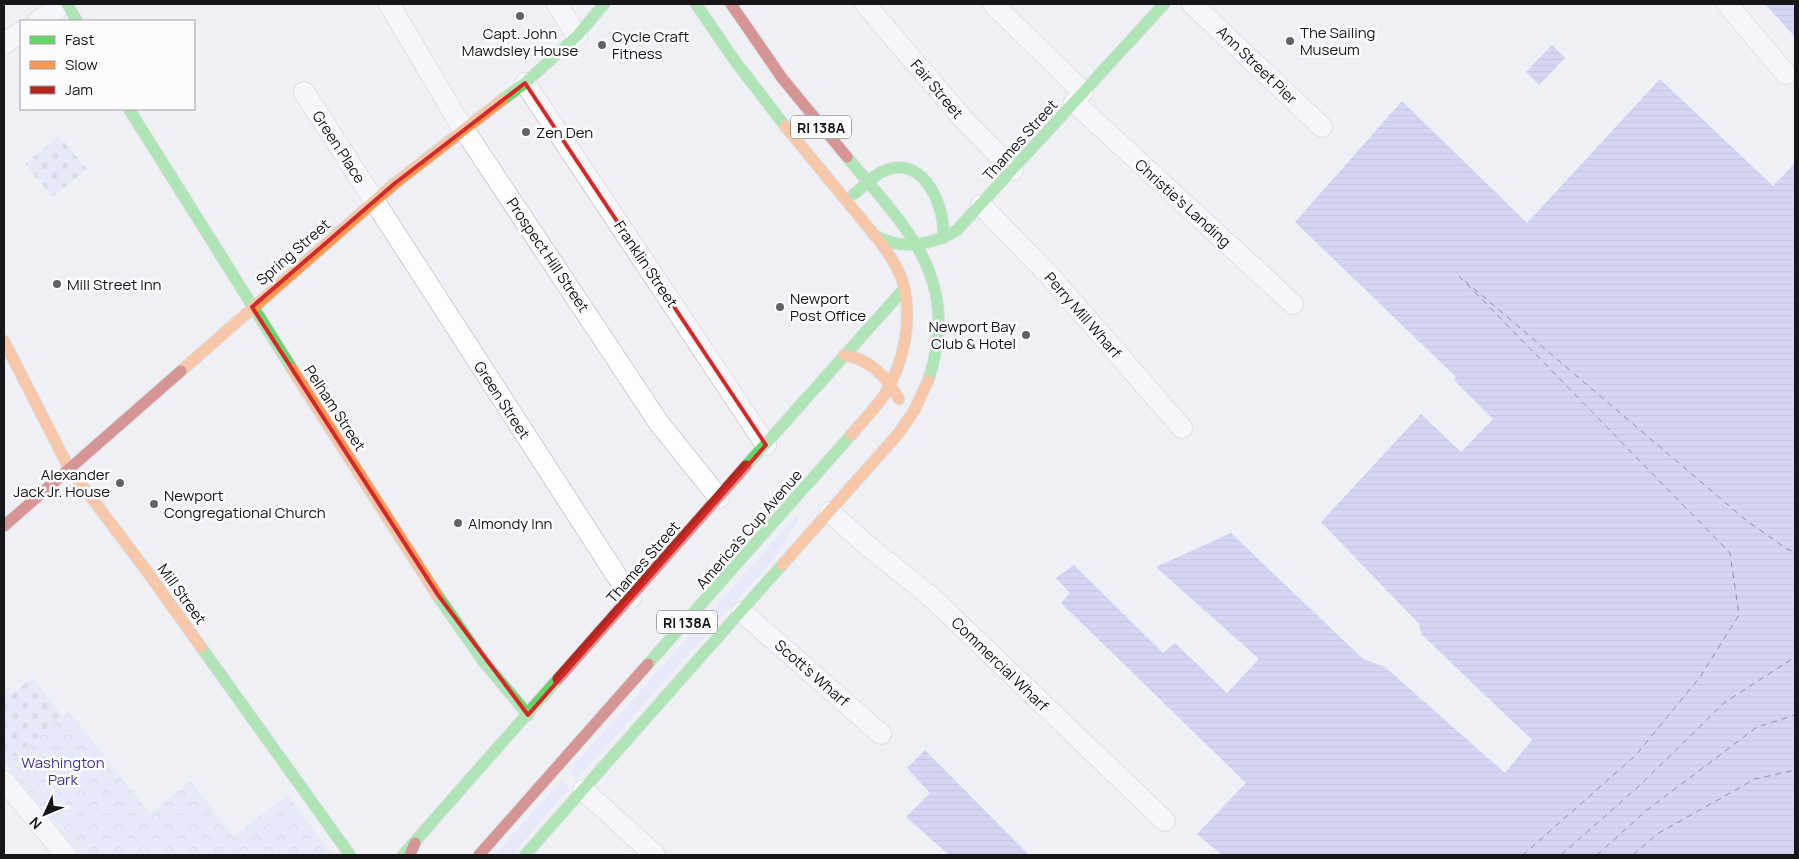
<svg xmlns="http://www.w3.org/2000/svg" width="1799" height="859" font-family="Manrope,sans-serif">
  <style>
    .green { fill: #dfe1fa }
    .cemetery { fill: url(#cemetery-stones) }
    .park { fill: url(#park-crowns) }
    .water { fill: url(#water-rules) }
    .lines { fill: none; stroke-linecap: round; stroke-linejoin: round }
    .ferry { stroke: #281271; stroke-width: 1; stroke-dasharray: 6 5; stroke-linecap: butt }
    .street-casing { stroke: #cdcdd1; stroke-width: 22 }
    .fast-casing { stroke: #cdcdd1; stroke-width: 13 }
    .slow-casing { stroke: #cdcdd1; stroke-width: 13 }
    .jam-casing { stroke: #cdcdd1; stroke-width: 13 }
    .street { stroke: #fdfdfe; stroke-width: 20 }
    .fast { stroke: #63d668; stroke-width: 11 }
    .slow { stroke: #ff974d; stroke-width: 11 }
    .jam { stroke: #b3261e; stroke-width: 11 }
    .marked { fill: none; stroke: #d62828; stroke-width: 4; stroke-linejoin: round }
    .poi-dot { fill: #626266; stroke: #fcfcfe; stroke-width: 2 }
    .labels { text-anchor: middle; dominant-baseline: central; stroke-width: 5; stroke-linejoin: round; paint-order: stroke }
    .shield { fill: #fcfcfe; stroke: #5b5b5e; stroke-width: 1 }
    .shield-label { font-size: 14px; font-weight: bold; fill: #161619 }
    .poi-label { font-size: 15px; fill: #161619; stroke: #fcfcfe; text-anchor: start }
    .street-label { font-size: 15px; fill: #161619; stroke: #fcfcfe }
    .park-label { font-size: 15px; fill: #423896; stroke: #fcfcfe }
  </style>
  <defs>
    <pattern id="cemetery-stones" width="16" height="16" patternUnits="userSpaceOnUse" patternTransform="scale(1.25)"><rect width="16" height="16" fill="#dfe1fa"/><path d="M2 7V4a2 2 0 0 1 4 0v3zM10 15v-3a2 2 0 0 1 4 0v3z" fill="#bfc0d6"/></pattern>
    <pattern id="park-crowns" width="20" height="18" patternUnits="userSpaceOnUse" patternTransform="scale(1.25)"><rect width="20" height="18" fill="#dfe1fa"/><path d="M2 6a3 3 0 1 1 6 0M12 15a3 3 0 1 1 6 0" fill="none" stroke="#bfc0d6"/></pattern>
    <pattern id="water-rules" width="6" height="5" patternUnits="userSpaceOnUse" patternTransform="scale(1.25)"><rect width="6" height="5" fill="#b2b3ee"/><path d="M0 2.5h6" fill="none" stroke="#9899cc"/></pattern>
  </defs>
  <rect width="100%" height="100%" fill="#eff0f5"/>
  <g class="green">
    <path d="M 796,516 L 799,519 L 774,559 L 577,779 L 569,771 Z"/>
    <path d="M 562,780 L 570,788 L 512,855 L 494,855 Z"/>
  </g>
  <g class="cemetery">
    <path d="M 59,136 L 87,169 L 52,197 L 25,164 Z"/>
    <path d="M 33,678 L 63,717 L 4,766 L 4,685 L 11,694 Z"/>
  </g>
  <path class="park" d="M 69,712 L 150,813 L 191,781 L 233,836 L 288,795 L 332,855 L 81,855 L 5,764 Z"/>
  <g class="water">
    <path d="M 1765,4 L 1795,4 L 1795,37 Z"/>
    <path d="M 1552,45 L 1565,58 L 1539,85 L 1526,72 Z"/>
    <path d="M 1660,79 L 1773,186 L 1795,163 L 1795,855 L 1222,855 L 1197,834 L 1246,783 L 1061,603 L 1070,593 L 1056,578 L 1074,565 L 1163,653 L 1175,643 L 1227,693 L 1259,659 L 1156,567 L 1231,533 L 1363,659 L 1385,667 L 1505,773 L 1532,740 L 1421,634 L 1419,624 L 1321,522 L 1421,414 L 1461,452 L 1493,419 L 1454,380 L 1456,377 L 1295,222 L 1402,101 L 1527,223 Z"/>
    <path d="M 925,750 L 1029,855 L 949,855 L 906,817 L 930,793 L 907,768 Z"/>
  </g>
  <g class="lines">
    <g class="ferry">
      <path d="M 1459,276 L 1730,553 L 1739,615 L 1700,677 L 1636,755 L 1523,855"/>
      <path d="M 1465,281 L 1747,521 L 1787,549 L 1795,552"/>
      <path d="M 1561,855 L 1638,787 L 1724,703 L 1795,657"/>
      <path d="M 1597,855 L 1647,810 L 1757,727 L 1795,715"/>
      <path d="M 1633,855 L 1657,834 L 1755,779 L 1795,770"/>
    </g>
    <g class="street-casing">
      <g id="street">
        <path d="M 389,4 L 457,119 L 659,423 L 719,498"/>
        <path d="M 557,4 L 577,36"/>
        <path d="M 865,4 L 965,121 L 1013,170"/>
        <path d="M 993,4 L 1083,92"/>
        <path d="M 1192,4 L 1322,127"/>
        <path d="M 1727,4 L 1786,74"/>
        <path d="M 38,21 L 64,4"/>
        <path d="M 4,44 L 21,32"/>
        <path d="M 525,83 L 766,445"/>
        <path d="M 304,92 L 631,598"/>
        <path d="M 1074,102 L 1293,304"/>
        <path d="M 981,205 L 1050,276 L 1182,428"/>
        <path d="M 830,512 L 869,547 L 929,595 L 1165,821"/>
        <path d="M 742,612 L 881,734"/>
        <path d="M 4,781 L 66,855"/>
        <path d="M 583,790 L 655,855"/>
      </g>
    </g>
    <g class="fast-casing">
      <g id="fast">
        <path d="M 67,4 L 77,21"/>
        <path d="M 696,4 L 735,61 L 785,126"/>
        <path d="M 502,100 L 525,83 L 577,36 L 604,4"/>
        <path d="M 129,109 L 292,369"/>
        <path d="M 847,157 C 908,231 962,277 928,381"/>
        <path d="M 854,194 C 865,185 875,173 889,169 C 926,158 946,209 943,238"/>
        <path d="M 874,235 C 902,251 930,246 957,230 L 1164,4"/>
        <path d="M 746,466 L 904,289"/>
        <path d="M 437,595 L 483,661 L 528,715"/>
        <path d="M 201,647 L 350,855"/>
        <path d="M 648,664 L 851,435"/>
        <path d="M 403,855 L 558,679"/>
        <path d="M 525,855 L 782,565"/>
      </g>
    </g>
    <g class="slow-casing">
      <g id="slow">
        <path d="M 785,126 L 881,243 C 890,256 899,269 903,283 C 913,320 904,362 885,394 C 875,409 862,422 851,435"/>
        <path d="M 4,341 L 69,468 L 146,570 L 201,647"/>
        <path d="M 844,355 C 871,359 886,377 899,399"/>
        <path d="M 292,369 L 437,595"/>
        <path d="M 181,371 L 394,184 L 502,100"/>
        <path d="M 782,565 L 898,434 L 914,411 L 928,381"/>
      </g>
    </g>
    <g class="jam-casing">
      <g id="jam">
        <path d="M 731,4 L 782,78 L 847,157"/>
        <path d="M 4,526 L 181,371"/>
        <path d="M 558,679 L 746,466"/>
        <path d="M 410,855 L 415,843"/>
        <path d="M 479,855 L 648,664"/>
      </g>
    </g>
    <use href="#street" class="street"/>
    <use href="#fast" class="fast"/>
    <use href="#slow" class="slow"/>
    <use href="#jam" class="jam"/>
  </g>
  <path d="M0 0H1799V859H0ZM 525,83 L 766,445 L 528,715 L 438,595 L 252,307 L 394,184 Z" fill="#eff0f5" fill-opacity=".55" fill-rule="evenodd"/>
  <path class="marked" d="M 525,83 L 766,445 L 528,715 L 438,595 L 252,307 L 394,184 Z"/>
  <g class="poi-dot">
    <circle cx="520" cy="16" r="5"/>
    <circle cx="1290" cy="41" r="5"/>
    <circle cx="602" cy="45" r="5"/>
    <circle cx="526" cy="132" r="5"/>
    <circle cx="57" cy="284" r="5"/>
    <circle cx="780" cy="307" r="5"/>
    <circle cx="1026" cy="335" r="5"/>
    <circle cx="120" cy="483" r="5"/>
    <circle cx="154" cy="504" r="5"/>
    <circle cx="458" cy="523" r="5"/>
  </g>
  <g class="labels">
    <g class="shield">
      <rect x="791" y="115.5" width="60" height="23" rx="4"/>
      <rect x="657" y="610.5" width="60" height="23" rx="4"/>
    </g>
    <g class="shield-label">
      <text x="821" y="127">RI 138A</text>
      <text x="687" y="622">RI 138A</text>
    </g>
    <g class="poi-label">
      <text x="1300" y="32">The Sailing<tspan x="1300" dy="17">Museum</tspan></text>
      <text x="520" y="33" text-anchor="middle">Capt. John<tspan x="520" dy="17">Mawdsley House</tspan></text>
      <text x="612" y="36">Cycle Craft<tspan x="612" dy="17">Fitness</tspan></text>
      <text x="536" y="132">Zen Den</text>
      <text x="67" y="284">Mill Street Inn</text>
      <text x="790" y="298">Newport<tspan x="790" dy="17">Post Office</tspan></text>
      <text x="1016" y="326" text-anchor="end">Newport Bay<tspan x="1016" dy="17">Club &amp; Hotel</tspan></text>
      <text x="110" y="474" text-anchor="end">Alexander<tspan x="110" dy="17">Jack Jr. House</tspan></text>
      <text x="164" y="495">Newport<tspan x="164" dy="17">Congregational Church</tspan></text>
      <text x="468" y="523">Almondy Inn</text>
    </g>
    <g class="street-label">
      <text transform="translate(1257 65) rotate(44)">Ann Street Pier</text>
      <text transform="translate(937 89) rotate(50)">Fair Street</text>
      <text transform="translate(1020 140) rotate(-48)">Thames Street</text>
      <text transform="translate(339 147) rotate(57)">Green Place</text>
      <text transform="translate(1183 203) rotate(42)">Christie's Landing</text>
      <text transform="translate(293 252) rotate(-41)">Spring Street</text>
      <text transform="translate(548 255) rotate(56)">Prospect Hill Street</text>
      <text transform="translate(646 264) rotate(56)">Franklin Street</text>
      <text transform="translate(1083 315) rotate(49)">Perry Mill Wharf</text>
      <text transform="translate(502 400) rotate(57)">Green Street</text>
      <text transform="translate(335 408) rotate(57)">Pelham Street</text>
      <text transform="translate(749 529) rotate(-49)">America's Cup Avenue</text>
      <text transform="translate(643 562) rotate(-49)">Thames Street</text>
      <text transform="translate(182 594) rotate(54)">Mill Street</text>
      <text transform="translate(1000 664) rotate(44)">Commercial Wharf</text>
      <text transform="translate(812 673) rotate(41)">Scott's Wharf</text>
    </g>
    <g class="park-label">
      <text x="63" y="762">Washington<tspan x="63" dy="17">Park</tspan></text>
    </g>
  </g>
  <rect width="1799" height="859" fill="none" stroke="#161619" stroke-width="10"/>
  <rect x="20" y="20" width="175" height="90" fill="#fcfcfe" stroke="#a0a0a2"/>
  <rect x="30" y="36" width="25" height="8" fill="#63d668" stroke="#a0a0a2"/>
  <text x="65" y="45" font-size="15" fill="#161619">Fast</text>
  <rect x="30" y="61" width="25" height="8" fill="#ff974d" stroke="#a0a0a2"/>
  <text x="65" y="70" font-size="15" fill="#161619">Slow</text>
  <rect x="30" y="86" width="25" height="8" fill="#b3261e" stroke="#a0a0a2"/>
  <text x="65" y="95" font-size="15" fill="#161619">Jam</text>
  <g transform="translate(45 814) rotate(226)" stroke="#fcfcfe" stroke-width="4" paint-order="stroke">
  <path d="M0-4L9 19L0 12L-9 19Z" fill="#161619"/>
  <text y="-8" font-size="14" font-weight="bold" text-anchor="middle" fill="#161619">N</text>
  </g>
</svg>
